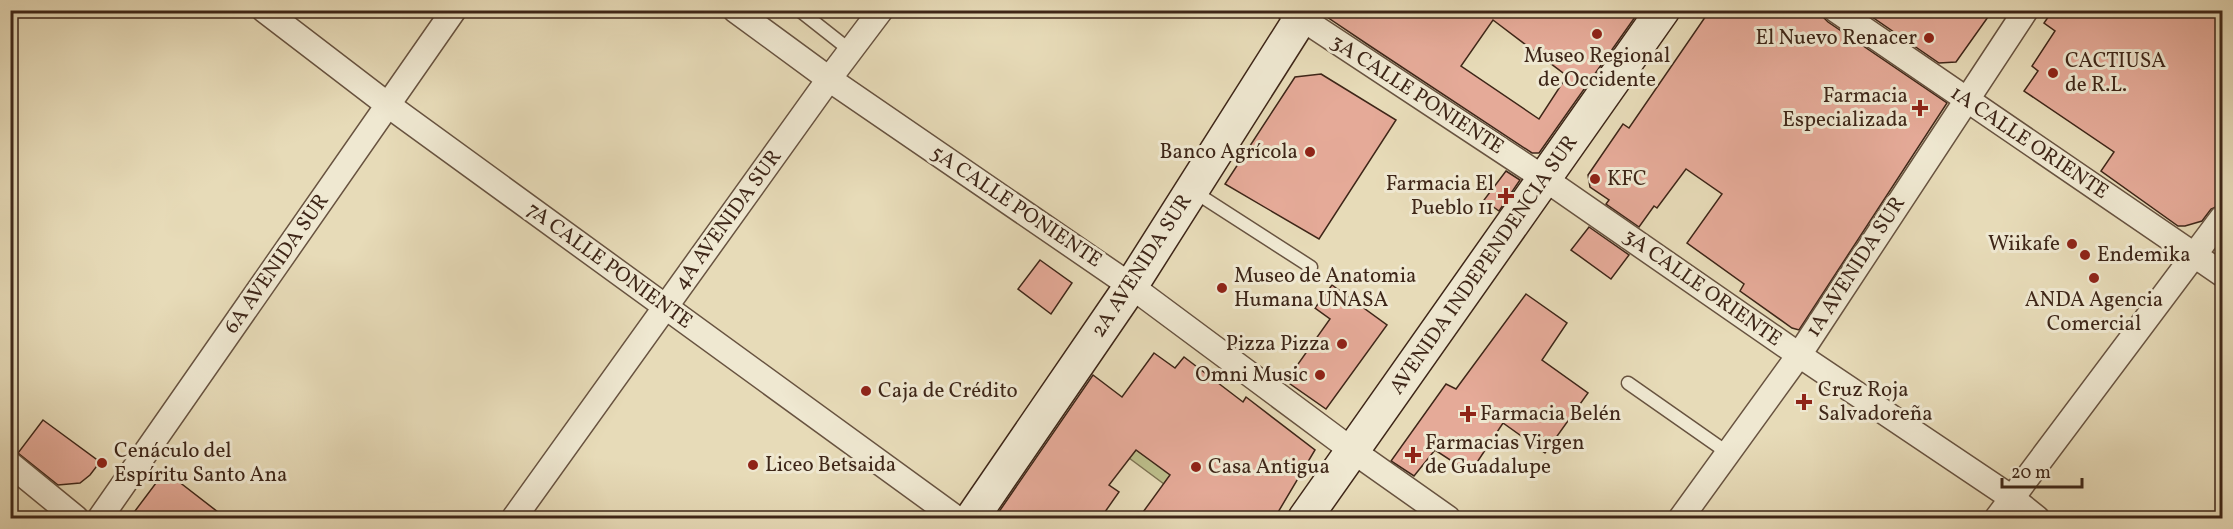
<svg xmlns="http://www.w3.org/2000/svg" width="2233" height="529" font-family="Vollkorn,serif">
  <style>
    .garden { fill: #bcbe8b; stroke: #7d7252; stroke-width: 1.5 }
    .building { fill: #e5aa98; stroke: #3e2618; stroke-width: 1.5; fill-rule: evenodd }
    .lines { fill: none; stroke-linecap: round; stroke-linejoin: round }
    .lane-casing { stroke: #685340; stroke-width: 15 }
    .street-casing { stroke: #685340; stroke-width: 27 }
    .secondary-casing { stroke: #3e2618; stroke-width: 36 }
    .lane { stroke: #efe8d1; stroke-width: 12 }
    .street { stroke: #efe8d1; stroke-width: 24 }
    .secondary { stroke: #efe8d1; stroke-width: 33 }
    .poi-dot { fill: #8f2418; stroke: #efe8d1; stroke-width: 2 }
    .labels { text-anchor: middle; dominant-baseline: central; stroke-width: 6; stroke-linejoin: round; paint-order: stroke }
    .poi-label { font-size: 21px; fill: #3e2618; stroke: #efe8d1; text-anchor: start }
    .street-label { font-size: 21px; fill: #3e2618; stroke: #efe8d1 }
  </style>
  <rect width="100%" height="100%" fill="#e7dbb8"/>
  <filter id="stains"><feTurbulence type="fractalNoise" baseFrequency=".00333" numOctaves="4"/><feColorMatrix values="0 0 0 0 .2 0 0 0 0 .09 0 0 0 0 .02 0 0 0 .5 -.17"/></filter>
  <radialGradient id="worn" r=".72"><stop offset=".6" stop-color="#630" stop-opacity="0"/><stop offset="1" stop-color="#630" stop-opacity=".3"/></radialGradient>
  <path class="garden" d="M 1136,450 L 1149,459 L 1179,463 L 1164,484 L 1129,458 Z"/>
  <g class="building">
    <path d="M 1325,10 L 1640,10 L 1539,153 L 1532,153 L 1367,44 L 1324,15 ZM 1493,20 L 1567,76 L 1539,119 L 1461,66 Z"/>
    <path d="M 1710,10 L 1822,10 L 1823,17 L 1828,22 L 1947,103 L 1799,330 L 1792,328 L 1740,291 L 1744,284 L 1687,243 L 1722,194 L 1686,169 L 1657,208 L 1654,206 L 1639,227 L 1606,204 L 1609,200 L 1590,187 L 1588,175 L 1623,124 L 1629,128 Z"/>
    <path d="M 1862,10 L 1993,10 L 1956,62 L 1939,63 Z"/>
    <path d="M 2053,10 L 2223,10 L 2223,204 L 2211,209 L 2202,221 L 2185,226 L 2178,226 L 2101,171 L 2114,152 L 2024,91 L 2038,71 L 2032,66 L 2055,31 L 2044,23 Z"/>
    <path d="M 1321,74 L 1396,120 L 1319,239 L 1225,184 L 1295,77 Z"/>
    <path d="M 1506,171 L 1520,180 L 1499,211 L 1484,200 Z"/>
    <path d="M 1589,227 L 1629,255 L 1611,279 L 1571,250 Z"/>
    <path d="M 1040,260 L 1072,283 L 1051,314 L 1018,289 Z"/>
    <path d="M 1332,285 L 1387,325 L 1326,409 L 1286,381 L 1330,319 L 1315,308 Z"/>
    <path d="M 1526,294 L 1567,323 L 1542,360 L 1588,393 L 1545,453 L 1503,423 L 1470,473 L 1435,450 L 1414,476 L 1391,461 L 1446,384 L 1456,389 Z"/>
    <path d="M 1154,353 L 1175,368 L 1184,357 L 1243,402 L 1246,397 L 1315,450 L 1274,519 L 1138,519 L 1170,475 L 1136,450 L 1109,485 L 1119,492 L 1100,519 L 994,519 L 1093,375 L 1122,397 Z"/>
    <path d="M 43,420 L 100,462 L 90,475 L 80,483 L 58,485 L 18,453 Z"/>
    <path d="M 165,471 L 227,519 L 129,519 Z"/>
  </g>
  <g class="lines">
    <g class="lane-casing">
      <g id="lane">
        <path d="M 799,10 L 851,51"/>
        <path d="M 1193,191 L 1311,267"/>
        <path d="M 1628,383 L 1728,453"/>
      </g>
    </g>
    <g class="street-casing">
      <g id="street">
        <path d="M 264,10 L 388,105 L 956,518"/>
        <path d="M 735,10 L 829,79 L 1131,286 L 1353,451 L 1448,518"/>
        <path d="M 1289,10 L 1545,179 L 1799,355 L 2012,498 L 2037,518"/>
        <path d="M 1836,10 L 2222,274"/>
        <path d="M 10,464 L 76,518"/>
        <path d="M 100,518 L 454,10"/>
        <path d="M 514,518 L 829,79 L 881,10"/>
        <path d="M 1681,518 L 1799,355 L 2026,10"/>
        <path d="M 1997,518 L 2222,218"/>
      </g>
    </g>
    <g class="secondary-casing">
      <g id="secondary">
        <path d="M 972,518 L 1131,286 L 1306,10"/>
        <path d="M 1305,518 L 1663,10"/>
      </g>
    </g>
    <use href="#lane" class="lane"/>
    <use href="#street" class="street"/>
    <use href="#secondary" class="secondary"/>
  </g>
  <g class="poi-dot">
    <circle cx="1597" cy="34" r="6"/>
    <circle cx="1929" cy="38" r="6"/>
    <circle cx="2053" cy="73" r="6"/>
    <path d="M1917 99h6v6h6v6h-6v6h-6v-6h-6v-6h6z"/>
    <circle cx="1310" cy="152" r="6"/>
    <circle cx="1595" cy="179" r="6"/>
    <path d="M1503 187h6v6h6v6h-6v6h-6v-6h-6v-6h6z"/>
    <circle cx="2072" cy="244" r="6"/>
    <circle cx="2085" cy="255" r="6"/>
    <circle cx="2094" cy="278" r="6"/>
    <circle cx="1222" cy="288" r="6"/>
    <circle cx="1342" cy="344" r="6"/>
    <circle cx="1320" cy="375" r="6"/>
    <circle cx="866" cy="391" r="6"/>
    <path d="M1801 393h6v6h6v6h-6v6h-6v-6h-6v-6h6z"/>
    <path d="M1465 405h6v6h6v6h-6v6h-6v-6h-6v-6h6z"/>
    <path d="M1410 446h6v6h6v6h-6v6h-6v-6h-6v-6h6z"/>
    <circle cx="102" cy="463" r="6"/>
    <circle cx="753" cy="465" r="6"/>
    <circle cx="1196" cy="467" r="6"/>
  </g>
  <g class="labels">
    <g class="poi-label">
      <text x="1917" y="38" text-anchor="end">El Nuevo Renacer</text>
      <text x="1597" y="56" text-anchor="middle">Museo Regional<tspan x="1597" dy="24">de Occidente</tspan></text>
      <text x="2065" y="61">CACTIUSA<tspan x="2065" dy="24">de R.L.</tspan></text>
      <text x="1908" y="96" text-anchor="end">Farmacia<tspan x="1908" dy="24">Especializada</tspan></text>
      <text x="1298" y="152" text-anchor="end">Banco Agrícola</text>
      <text x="1607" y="179">KFC</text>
      <text x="1494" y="184" text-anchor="end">Farmacia El<tspan x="1494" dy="24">Pueblo 11</tspan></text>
      <text x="2060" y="244" text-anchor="end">Wiikafe</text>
      <text x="2097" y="255">Endemika</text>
      <text x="1234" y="276">Museo de Anatomia<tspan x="1234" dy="24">Humana UNASA</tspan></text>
      <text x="2094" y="300" text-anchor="middle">ANDA Agencia<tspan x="2094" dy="24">Comercial</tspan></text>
      <text x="1330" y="344" text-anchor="end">Pizza Pizza</text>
      <text x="1308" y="375" text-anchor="end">Omni Music</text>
      <text x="1818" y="390">Cruz Roja<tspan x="1818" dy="24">Salvadoreña</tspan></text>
      <text x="878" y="391">Caja de Crédito</text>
      <text x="1480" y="414">Farmacia Belén</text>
      <text x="1425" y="443">Farmacias Virgen<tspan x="1425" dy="24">de Guadalupe</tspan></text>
      <text x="114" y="451">Cenáculo del<tspan x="114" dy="24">Espíritu Santo Ana</tspan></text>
      <text x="765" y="465">Liceo Betsaida</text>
      <text x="1208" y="467">Casa Antigua</text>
    </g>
    <g class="street-label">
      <text transform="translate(1417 95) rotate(33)">3A CALLE PONIENTE</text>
      <text transform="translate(2029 143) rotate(34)">1A CALLE ORIENTE</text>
      <text transform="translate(1016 207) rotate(34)">5A CALLE PONIENTE</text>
      <text transform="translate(728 220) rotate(-54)">4A AVENIDA SUR</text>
      <text transform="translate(277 264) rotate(-55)">6A AVENIDA SUR</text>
      <text transform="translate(1484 265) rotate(-55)">AVENIDA INDEPENDENCIA SUR</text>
      <text transform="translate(609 266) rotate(36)">7A CALLE PONIENTE</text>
      <text transform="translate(1142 266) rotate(-57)">2A AVENIDA SUR</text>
      <text transform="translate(1856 267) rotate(-57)">1A AVENIDA SUR</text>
      <text transform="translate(1702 288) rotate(35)">3A CALLE ORIENTE</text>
    </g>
  </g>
  <rect width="2233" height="529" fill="none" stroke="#e7dbb8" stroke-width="36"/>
  <rect x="12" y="12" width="2209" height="505" fill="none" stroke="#3e2618" stroke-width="3"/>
  <rect x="18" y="18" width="2197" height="493" fill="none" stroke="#3e2618" stroke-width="1.5"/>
  <path d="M2002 478v9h80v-9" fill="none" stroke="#3e2618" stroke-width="3"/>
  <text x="2011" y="478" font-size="18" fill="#3e2618" stroke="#efe8d1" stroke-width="4.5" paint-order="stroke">20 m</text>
  <rect width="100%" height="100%" filter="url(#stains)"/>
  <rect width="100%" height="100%" fill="url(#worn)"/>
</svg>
